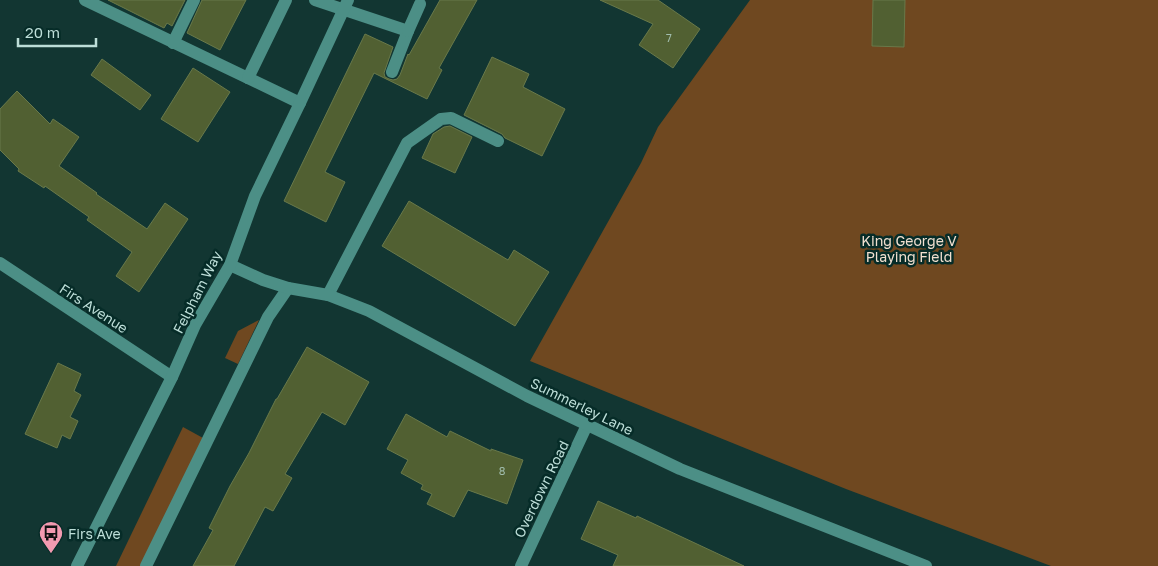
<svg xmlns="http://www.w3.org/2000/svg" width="1158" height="566" font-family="'Golos Text',sans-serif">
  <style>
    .green { fill: #6f4820 }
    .building { fill: #516032; stroke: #69794a }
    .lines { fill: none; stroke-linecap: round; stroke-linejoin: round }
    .lane { stroke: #4c8f86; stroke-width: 12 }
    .street { stroke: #4c8f86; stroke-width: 12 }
    .secondary { stroke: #4c8f86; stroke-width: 12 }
    .labels { text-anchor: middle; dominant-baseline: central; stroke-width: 5; stroke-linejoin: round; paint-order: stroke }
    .number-label { font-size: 11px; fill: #a2beae }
    .park-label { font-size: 14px; fill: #f2e0d0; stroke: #062c28 }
    .street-label { font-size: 14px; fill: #bdded8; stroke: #062c28 }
    .poi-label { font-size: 14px; fill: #bdded8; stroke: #062c28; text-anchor: start }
  </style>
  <rect width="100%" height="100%" fill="#123632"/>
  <g class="green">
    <path d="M 750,0 L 1158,0 L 1158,566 L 1051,566 L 846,489 L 530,361 L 641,163 L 658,127 Z"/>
    <path d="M 259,320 L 238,364 L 225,358 L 238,331 Z"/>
    <path d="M 183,427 L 203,438 L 142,566 L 116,566 Z"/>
  </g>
  <g class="building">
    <path d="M 108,0 L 185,0 L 172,26 L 167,23 L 164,28 Z"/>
    <path d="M 202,0 L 246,0 L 220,50 L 187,33 Z"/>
    <path d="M 440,0 L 477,0 L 439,68 L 442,70 L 427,99 L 374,73 L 325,172 L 345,182 L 326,222 L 284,201 L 365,34 L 393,47 L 384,73 L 385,77 L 389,79 L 393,80 L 397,79 L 400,75 L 408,54 L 409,55 Z"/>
    <path d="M 600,0 L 658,0 L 700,29 L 673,68 L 639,45 L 653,24 Z"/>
    <path d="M 873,0 L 905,0 L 904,47 L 872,46 Z"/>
    <path d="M 492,57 L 529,74 L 523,87 L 565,109 L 542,156 L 505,138 L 502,134 L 464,115 Z"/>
    <path d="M 102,59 L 151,95 L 140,110 L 91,75 Z"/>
    <path d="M 193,68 L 230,92 L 198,142 L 161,119 Z"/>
    <path d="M 17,91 L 50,124 L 53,119 L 79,137 L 59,166 L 97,193 L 96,194 L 147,229 L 165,203 L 188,219 L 139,292 L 116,276 L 132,252 L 87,220 L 89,217 L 45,186 L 44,188 L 18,171 L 19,169 L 0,150 L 0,109 Z"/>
    <path d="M 450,126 L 472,137 L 455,173 L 422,158 L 433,134 L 444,127 Z"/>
    <path d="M 409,201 L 508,260 L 514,250 L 549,272 L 515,326 L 382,246 Z"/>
    <path d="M 307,347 L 369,382 L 345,425 L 322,412 L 285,474 L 292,478 L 273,511 L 265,507 L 234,566 L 193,566 L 213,530 L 209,528 L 230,486 L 249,453 L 276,399 L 277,399 Z"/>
    <path d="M 58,363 L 81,374 L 74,391 L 81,395 L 70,417 L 78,421 L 70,439 L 62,435 L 57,448 L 25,434 Z"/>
    <path d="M 406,414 L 447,437 L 450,431 L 491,451 L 491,449 L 523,460 L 507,504 L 468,490 L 454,517 L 427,504 L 432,494 L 421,489 L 423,485 L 401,473 L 408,460 L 387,449 Z"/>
    <path d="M 598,501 L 636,518 L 637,516 L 744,566 L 613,566 L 618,555 L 581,539 Z"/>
  </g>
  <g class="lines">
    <g class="lane">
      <path d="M 85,0 L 300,103"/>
      <path d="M 315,0 L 408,31 L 392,72"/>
      <path d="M 408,31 L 420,4"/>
      <path d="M 173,43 L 194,0"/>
      <path d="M 248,78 L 286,0"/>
    </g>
    <g class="street">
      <path d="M 0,263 L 172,377"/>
      <path d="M 328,295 L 407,143 L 441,119 L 451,118 L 498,141"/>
      <path d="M 146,566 L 268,317 L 288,288"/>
      <path d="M 521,566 L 587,425"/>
    </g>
    <g class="secondary">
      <path d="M 230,265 L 263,280 L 288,288 L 328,295 L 369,311 L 527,396 L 680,469 L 926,566"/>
      <path d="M 77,566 L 172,377 L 195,325 L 230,265 L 255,196 L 300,103 L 348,0"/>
    </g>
  </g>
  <defs>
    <g id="bus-pin" transform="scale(1.25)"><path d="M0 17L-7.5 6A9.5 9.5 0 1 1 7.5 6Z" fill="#f29ab0" stroke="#062c28"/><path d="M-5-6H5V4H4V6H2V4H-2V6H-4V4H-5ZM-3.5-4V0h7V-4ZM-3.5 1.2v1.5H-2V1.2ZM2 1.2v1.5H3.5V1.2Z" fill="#111"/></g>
  </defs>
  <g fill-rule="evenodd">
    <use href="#bus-pin" x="51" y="533"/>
  </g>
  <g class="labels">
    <g class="number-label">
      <text x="669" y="37">7</text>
      <text x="502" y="470">8</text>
    </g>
    <g class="park-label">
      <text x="909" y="240">King George V<tspan x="909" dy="16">Playing Field</tspan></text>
    </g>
    <g class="street-label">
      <text transform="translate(197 292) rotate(-63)">Felpham Way</text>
      <text transform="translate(94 308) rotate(33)">Firs Avenue</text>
      <text transform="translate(582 406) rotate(26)">Summerley Lane</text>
      <text transform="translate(541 489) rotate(-64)">Overdown Road</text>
    </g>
    <g class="poi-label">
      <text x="68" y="533">Firs Ave</text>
    </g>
  </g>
  <path d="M18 38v8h78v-8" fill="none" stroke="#bdded8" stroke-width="2.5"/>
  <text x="25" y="38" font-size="15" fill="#bdded8" stroke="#062c28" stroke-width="4" paint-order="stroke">20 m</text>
</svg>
